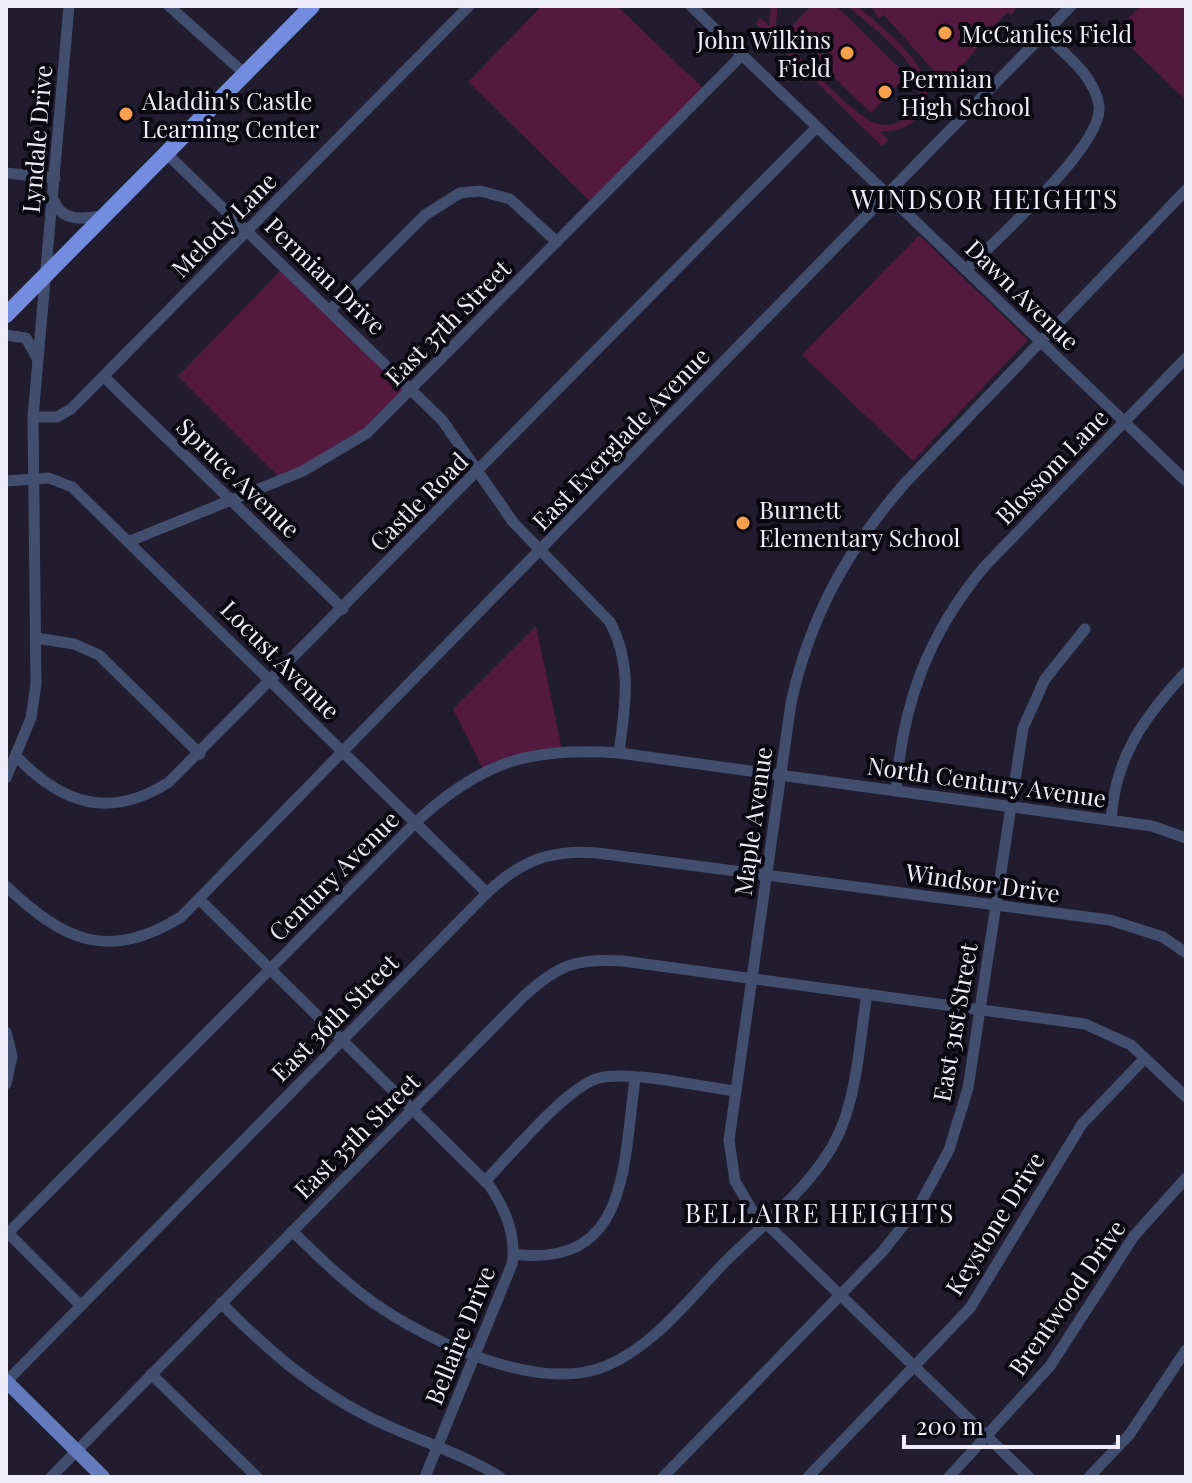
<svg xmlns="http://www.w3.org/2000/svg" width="1192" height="1483" font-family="'Playfair Display',serif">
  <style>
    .green { fill: #54193e }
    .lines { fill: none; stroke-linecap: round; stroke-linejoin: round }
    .minor { stroke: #424e6f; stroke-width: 11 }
    .major { stroke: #647abf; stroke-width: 14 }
    .highway { stroke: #728cdf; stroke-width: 16 }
    .poi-dot { fill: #f8a04b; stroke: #0a0810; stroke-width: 3 }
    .labels { text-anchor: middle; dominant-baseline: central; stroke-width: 8; stroke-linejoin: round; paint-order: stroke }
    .poi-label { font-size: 24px; fill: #efedf9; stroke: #0a0810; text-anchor: start }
    .street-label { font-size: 24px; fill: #efedf9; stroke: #0a0810 }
    .neighbourhood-label { font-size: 26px; letter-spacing: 2px; fill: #efedf9; stroke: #0a0810 }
  </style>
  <rect width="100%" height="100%" fill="#211c2e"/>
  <g class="green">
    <path d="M 542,6 L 617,6 L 706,91 L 594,205 L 468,82 Z"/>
    <path d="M 771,6 L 778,6 L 776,24 L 783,39 C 799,57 855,116 875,123 C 892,129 908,120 917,105 C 931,66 873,30 848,6 L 858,6 C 884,31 950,74 919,115 C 909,128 895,132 880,131 L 888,140 L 882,146 L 755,23 L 760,18 L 769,26 Z"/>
    <path d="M 811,6 L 836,6 L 907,75 L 871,113 L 787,31 Z"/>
    <path d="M 870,6 L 1018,6 L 1011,15 L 1007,12 L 951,79 L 942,80 L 884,15 L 879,18 Z"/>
    <path d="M 1140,6 L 1186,6 L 1186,100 L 1115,32 Z"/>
    <path d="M 919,235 L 1028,340 L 913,461 L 802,355 Z"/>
    <path d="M 285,266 L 411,390 L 367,433 L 282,480 L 178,376 Z"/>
    <path d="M 536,626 L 562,750 L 484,771 L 453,709 Z"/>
  </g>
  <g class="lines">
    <g class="minor">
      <path d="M 169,6 L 245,74"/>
      <path d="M 691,6 L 1186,481"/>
      <path d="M 167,154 L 442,420 L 513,522 L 610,622 C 633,666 625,706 619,753"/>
      <path d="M 6,173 L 55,178"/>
      <path d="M 54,201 C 62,222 83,219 103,216"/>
      <path d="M 966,270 C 995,240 1104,145 1099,106 C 1095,76 1065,54 1044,34"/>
      <path d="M 330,310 L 425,215 L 460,193 L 480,191 L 510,199 L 557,242"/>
      <path d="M 6,335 L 26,338 L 37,358"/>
      <path d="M 104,377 L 343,609"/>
      <path d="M 33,417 L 57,417 L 71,409 L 469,6"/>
      <path d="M 6,481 L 49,478 L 72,487 L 487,893"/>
      <path d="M 130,541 L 303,471 L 367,433 L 742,55"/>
      <path d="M 36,638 L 74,644 L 99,655 L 200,754"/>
      <path d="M 17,757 C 62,804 110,820 169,782 L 817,127"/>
      <path d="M 6,778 L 31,718 L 36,684 L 33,417 L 69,6"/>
      <path d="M 896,791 C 902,704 929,632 985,566 L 1186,358"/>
      <path d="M 1111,820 C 1115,757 1144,717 1186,672"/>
      <path d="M 6,886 C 64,941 108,962 181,917 L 1071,6"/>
      <path d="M 199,899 L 489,1185 C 504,1207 517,1236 512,1264 L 425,1477"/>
      <path d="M 6,1032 L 12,1056 L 6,1084"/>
      <path d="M 485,1181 C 511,1155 566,1087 599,1078 C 629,1070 702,1087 735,1091"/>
      <path d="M 6,1231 L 81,1306"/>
      <path d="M 292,1231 C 318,1256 344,1282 374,1303 C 429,1342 539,1394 606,1366 C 653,1347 690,1298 724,1263 C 765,1222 821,1180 842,1126 C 858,1085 860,1037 867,994"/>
      <path d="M 8,1233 L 416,822 C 482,761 530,747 619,753 L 1152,826 L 1186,838"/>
      <path d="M 513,1254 C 630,1270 623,1163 635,1079"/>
      <path d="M 221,1303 C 267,1349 312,1389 371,1418 C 413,1439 460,1452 500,1477"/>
      <path d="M 151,1374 L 257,1477"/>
      <path d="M 6,1382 L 487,893 C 520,861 551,849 597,853 L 1110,920 L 1163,937 L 1186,953"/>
      <path d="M 51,1477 L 523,997 C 558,965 575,958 623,961 L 1085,1024 L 1131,1045 L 1186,1097"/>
      <path d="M 663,1477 L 883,1251 L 920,1204 L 949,1150 L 968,1088 L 1023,728 L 1045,679 L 1085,629"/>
      <path d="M 808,1477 L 970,1308 L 1082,1124 L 1145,1058"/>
      <path d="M 949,1477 L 1050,1366 L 1134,1236 L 1186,1178"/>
      <path d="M 1029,1477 L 752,1210 L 735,1181 L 729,1140 L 791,703 C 810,616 848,548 906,482 L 1186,190"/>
      <path d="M 1089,1477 L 1129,1435 L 1186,1350"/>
    </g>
    <path class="major" d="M 6,1381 L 103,1477"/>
    <path class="highway" d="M 6,315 L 312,6"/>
  </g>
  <g class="poi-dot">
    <circle cx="945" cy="33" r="8"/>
    <circle cx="847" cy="53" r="8"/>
    <circle cx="885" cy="92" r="8"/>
    <circle cx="126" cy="114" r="8"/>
    <circle cx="743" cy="523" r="8"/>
  </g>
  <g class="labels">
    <g class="poi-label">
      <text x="961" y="33">McCanlies Field</text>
      <text x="831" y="39" text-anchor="end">John Wilkins<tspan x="831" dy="28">Field</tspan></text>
      <text x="901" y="78">Permian<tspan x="901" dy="28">High School</tspan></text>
      <text x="142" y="100">Aladdin's Castle<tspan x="142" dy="28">Learning Center</tspan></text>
      <text x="759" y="509">Burnett<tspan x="759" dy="28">Elementary School</tspan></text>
    </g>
    <g class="street-label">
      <text transform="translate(36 139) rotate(-85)">Lyndale Drive</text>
      <text transform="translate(223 224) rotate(-45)">Melody Lane</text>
      <text transform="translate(326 275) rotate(44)">Permian Drive</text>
      <text transform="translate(1023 294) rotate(44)">Dawn Avenue</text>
      <text transform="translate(447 322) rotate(-45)">East 37th Street</text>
      <text transform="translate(620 438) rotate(-46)">East Everglade Avenue</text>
      <text transform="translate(1051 466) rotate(-46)">Blossom Lane</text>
      <text transform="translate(239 477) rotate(44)">Spruce Avenue</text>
      <text transform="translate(418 501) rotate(-45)">Castle Road</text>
      <text transform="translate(281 659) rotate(45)">Locust Avenue</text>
      <text transform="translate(987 781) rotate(8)">North Century Avenue</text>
      <text transform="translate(752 821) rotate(-82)">Maple Avenue</text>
      <text transform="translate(333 875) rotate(-45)">Century Avenue</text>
      <text transform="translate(983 882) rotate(8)">Windsor Drive</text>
      <text transform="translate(334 1017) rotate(-45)">East 36th Street</text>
      <text transform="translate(954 1022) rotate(-80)">East 31st Street</text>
      <text transform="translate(356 1135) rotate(-45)">East 35th Street</text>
      <text transform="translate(994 1223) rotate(-58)">Keystone Drive</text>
      <text transform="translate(1066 1297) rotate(-55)">Brentwood Drive</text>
      <text transform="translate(459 1335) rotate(-68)">Bellaire Drive</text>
    </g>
    <g class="neighbourhood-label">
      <text x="985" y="198">WINDSOR HEIGHTS</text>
      <text x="820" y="1212">BELLAIRE HEIGHTS</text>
    </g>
  </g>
  <rect width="1192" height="1483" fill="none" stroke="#efedf9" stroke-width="16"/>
  <path d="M904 1435v12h214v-12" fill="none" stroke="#efedf9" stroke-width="4"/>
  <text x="916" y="1435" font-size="24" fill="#efedf9" stroke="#0a0810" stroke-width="6" paint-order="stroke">200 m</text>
</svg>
